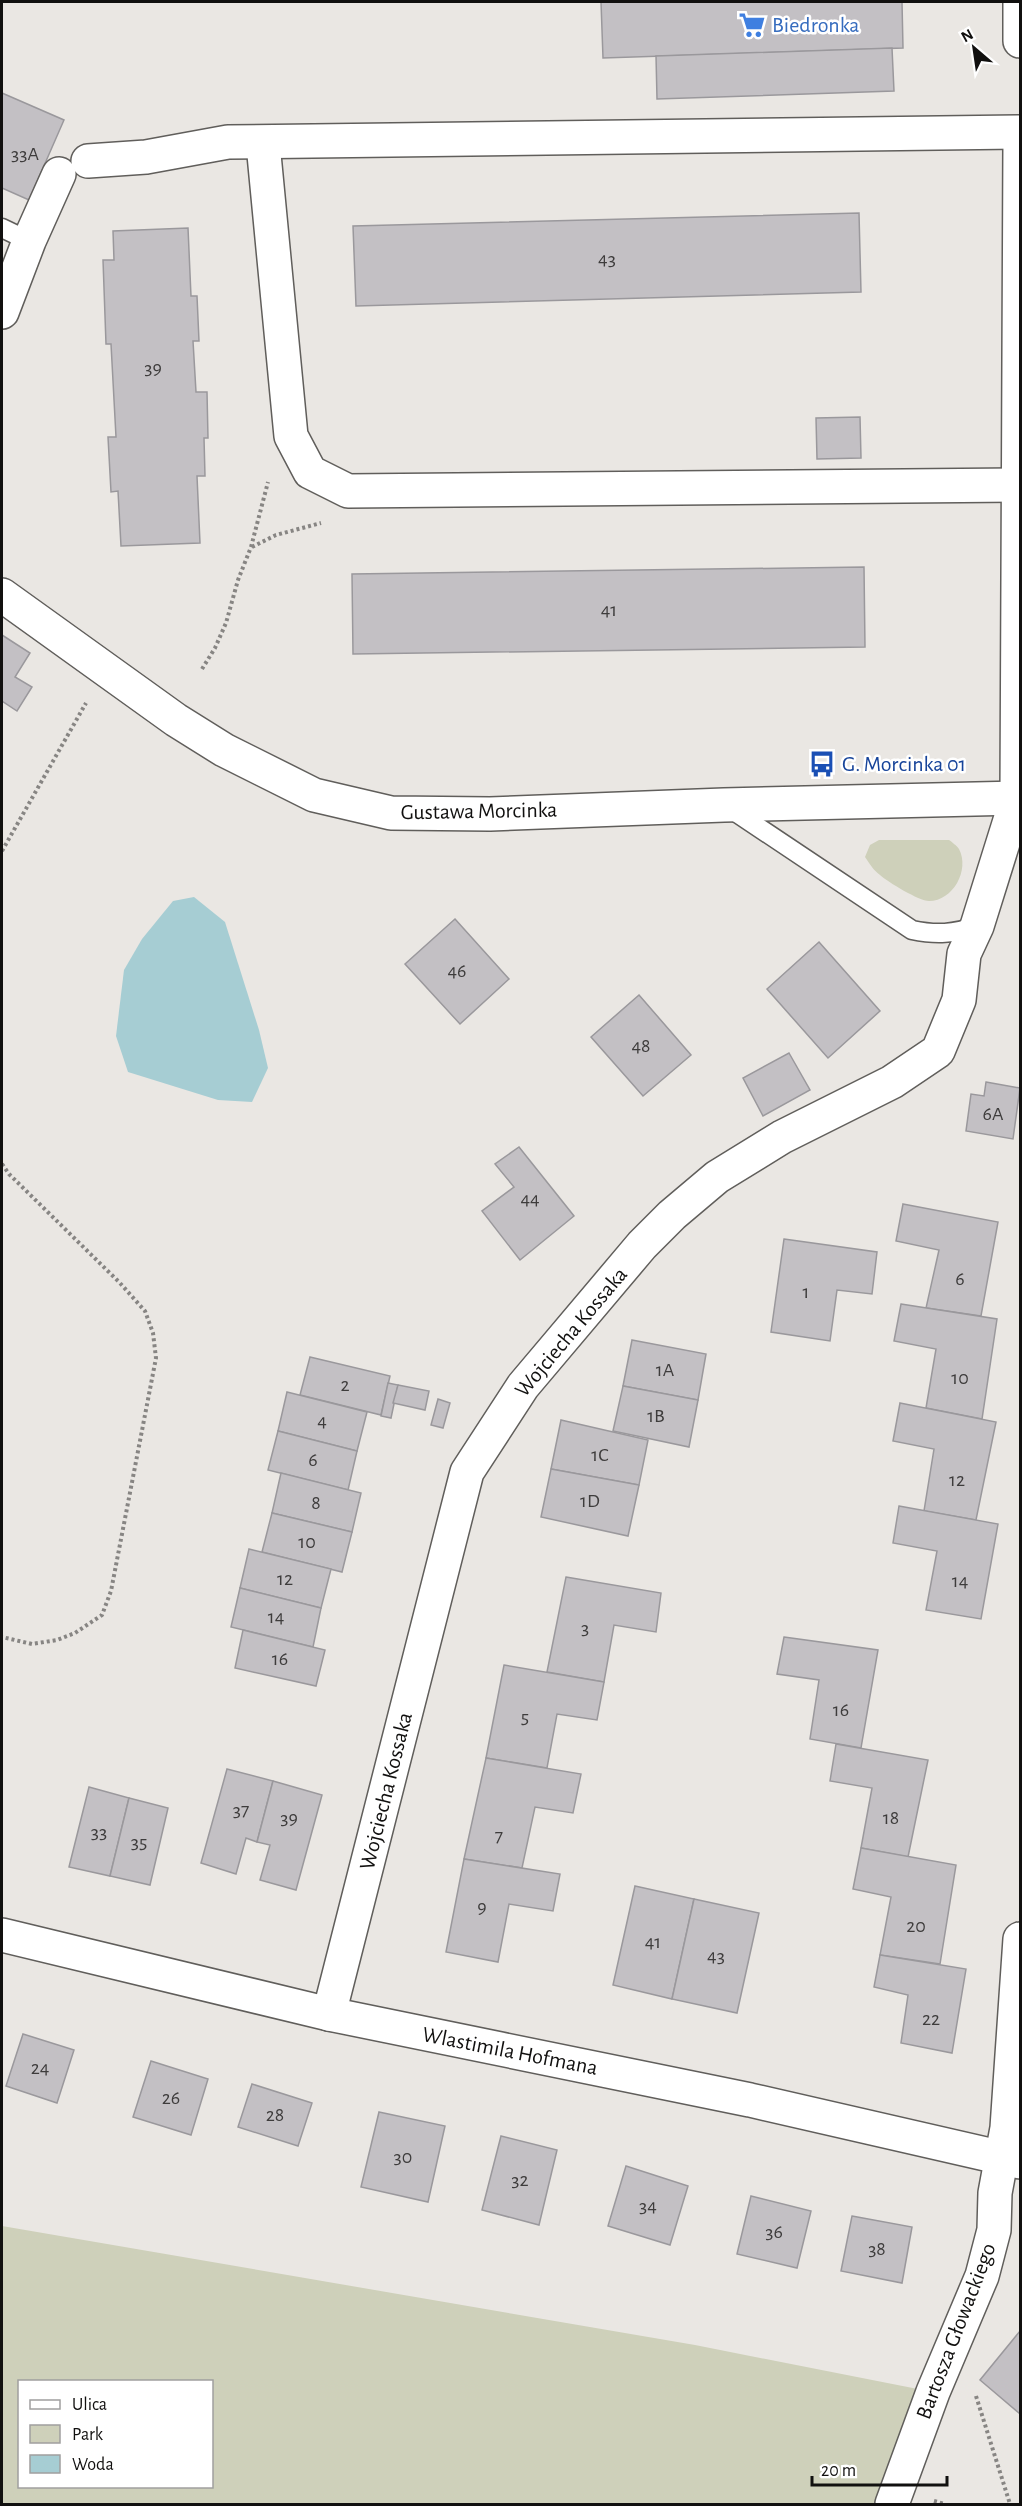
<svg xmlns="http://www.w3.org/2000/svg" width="1022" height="2506" font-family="'Alegreya Sans',sans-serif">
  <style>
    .green { fill: #ced0ba; fill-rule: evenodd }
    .water { fill: #a6cdd3 }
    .building { fill: #c3c0c4; stroke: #9a989c; stroke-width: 1.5 }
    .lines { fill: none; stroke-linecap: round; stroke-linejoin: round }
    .lane-casing { stroke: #605e5b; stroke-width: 21 }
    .street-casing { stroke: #605e5b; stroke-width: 36 }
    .path { stroke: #878583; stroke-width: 4; stroke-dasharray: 3 3; stroke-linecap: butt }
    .lane { stroke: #fff; stroke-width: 18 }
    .street { stroke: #fff; stroke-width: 33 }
    .labels { text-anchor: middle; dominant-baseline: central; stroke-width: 5; stroke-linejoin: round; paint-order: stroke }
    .number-label { font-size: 20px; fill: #3e3c3c }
    .shop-label { font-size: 22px; fill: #366cbe; stroke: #fff; text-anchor: start }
    .transit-label { font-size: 22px; fill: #164399; stroke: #fff; text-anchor: start }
    .street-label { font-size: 22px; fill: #11100f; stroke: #fff }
  </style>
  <rect width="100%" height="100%" fill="#eae7e3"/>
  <g class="green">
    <path d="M 879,840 L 949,840 C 952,842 957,846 959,849 C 970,870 953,901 929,901 C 919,901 888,882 880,875 C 874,871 869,863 865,857 L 870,845 Z"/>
    <path d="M 2,2226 L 695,2345 L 933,2392 L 893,2504 L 2,2504 ZM 20,2382 L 212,2382 L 212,2486 L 20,2486 Z"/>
  </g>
  <path class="water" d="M 194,897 L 225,922 L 259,1030 L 268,1068 L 252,1102 L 218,1100 L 128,1072 L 116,1036 L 124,970 L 142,939 L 173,901 Z"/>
  <g class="building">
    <path d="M 601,2 L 902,2 L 903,48 L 603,58 Z"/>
    <path d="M 892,48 L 894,91 L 657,99 L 656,56 Z"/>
    <path d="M 2,93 L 64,120 L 29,200 L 2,188 Z"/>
    <path d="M 859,213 L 861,292 L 356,306 L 353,226 Z"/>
    <path d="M 188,228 L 191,296 L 197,296 L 199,341 L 193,341 L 196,392 L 207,392 L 208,438 L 204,438 L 205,476 L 197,476 L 200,543 L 121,546 L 118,491 L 111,492 L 108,437 L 116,437 L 111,344 L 106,344 L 103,260 L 114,260 L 113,231 Z"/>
    <path d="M 860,417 L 861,458 L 817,459 L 816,418 Z"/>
    <path d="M 864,567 L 865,647 L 353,654 L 352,574 Z"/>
    <path d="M 2,635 L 30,653 L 15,677 L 32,687 L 17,711 L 2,701 Z"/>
    <path d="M 455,919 L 509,979 L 460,1024 L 405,964 Z"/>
    <path d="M 819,942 L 880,1011 L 828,1058 L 767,989 Z"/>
    <path d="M 639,995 L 691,1055 L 643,1096 L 591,1037 Z"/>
    <path d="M 789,1053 L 810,1090 L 763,1116 L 743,1078 Z"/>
    <path d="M 986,1082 L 1020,1088 L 1013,1139 L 966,1131 L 971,1094 L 984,1096 Z"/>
    <path d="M 519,1147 L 574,1216 L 520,1260 L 482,1211 L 514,1187 L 495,1164 Z"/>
    <path d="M 903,1204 L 998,1222 L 981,1316 L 926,1308 L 939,1250 L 896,1241 Z"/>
    <path d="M 784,1239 L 877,1252 L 872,1294 L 837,1290 L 830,1341 L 771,1332 Z"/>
    <path d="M 901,1304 L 997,1319 L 982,1419 L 926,1408 L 936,1349 L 894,1341 Z"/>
    <path d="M 632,1340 L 706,1354 L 698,1400 L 623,1386 Z"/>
    <path d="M 310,1357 L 390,1376 L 381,1415 L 300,1395 Z"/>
    <path d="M 388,1383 L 398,1385 L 391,1418 L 381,1416 Z"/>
    <path d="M 398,1385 L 429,1391 L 425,1410 L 393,1403 Z"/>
    <path d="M 623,1386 L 698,1400 L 689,1447 L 613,1431 Z"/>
    <path d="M 287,1392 L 367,1412 L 357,1451 L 278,1431 Z"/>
    <path d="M 438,1399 L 450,1403 L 443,1428 L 431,1425 Z"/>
    <path d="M 900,1403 L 996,1422 L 976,1520 L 924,1511 L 934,1449 L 893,1441 Z"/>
    <path d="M 561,1420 L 648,1440 L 639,1485 L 551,1469 Z"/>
    <path d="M 278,1431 L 357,1451 L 348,1490 L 268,1470 Z"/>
    <path d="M 551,1469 L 639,1485 L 628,1536 L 541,1517 Z"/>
    <path d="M 281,1473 L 361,1493 L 352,1532 L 272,1513 Z"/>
    <path d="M 899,1506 L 998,1524 L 981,1619 L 926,1610 L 937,1551 L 893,1543 Z"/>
    <path d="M 272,1513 L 352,1532 L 342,1572 L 262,1552 Z"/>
    <path d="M 249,1549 L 331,1569 L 321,1608 L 240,1588 Z"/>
    <path d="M 566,1577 L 661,1593 L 656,1632 L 614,1625 L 604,1682 L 547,1672 Z"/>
    <path d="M 240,1588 L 321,1608 L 313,1647 L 231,1627 Z"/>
    <path d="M 243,1630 L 325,1650 L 316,1686 L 235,1668 Z"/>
    <path d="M 784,1637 L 878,1650 L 861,1748 L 810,1739 L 819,1680 L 777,1674 Z"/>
    <path d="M 504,1665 L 604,1682 L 597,1720 L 557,1714 L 547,1768 L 486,1758 Z"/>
    <path d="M 836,1744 L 928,1760 L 908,1857 L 861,1848 L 872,1788 L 830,1781 Z"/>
    <path d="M 486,1758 L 581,1774 L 573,1813 L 535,1807 L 522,1868 L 464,1859 Z"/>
    <path d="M 227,1769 L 273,1781 L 257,1842 L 246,1838 L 236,1874 L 201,1863 Z"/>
    <path d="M 273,1781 L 322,1795 L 296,1890 L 260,1880 L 270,1845 L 257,1842 Z"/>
    <path d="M 89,1787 L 129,1798 L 110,1876 L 69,1867 Z"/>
    <path d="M 129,1798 L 168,1808 L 150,1885 L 110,1876 Z"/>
    <path d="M 861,1848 L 956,1865 L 940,1964 L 880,1955 L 891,1897 L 853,1889 Z"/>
    <path d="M 464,1859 L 560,1874 L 553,1911 L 509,1904 L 498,1962 L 446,1952 Z"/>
    <path d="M 635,1886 L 694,1899 L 672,1999 L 613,1985 Z"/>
    <path d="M 694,1899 L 759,1913 L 737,2013 L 672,1999 Z"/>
    <path d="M 880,1955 L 966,1969 L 952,2053 L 901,2043 L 908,1995 L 874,1987 Z"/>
    <path d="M 23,2034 L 74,2050 L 57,2103 L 6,2086 Z"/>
    <path d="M 151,2061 L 208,2079 L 191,2135 L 133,2117 Z"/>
    <path d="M 252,2084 L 312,2103 L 298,2146 L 238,2127 Z"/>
    <path d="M 379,2112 L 445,2126 L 428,2202 L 361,2187 Z"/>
    <path d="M 501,2136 L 557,2150 L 539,2225 L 482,2210 Z"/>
    <path d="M 626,2166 L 688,2186 L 670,2245 L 608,2226 Z"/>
    <path d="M 751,2196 L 811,2211 L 797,2268 L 737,2254 Z"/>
    <path d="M 852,2216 L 912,2227 L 902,2283 L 841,2271 Z"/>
    <path d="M 1020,2331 L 1020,2414 L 980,2380 Z"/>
  </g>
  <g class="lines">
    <g class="lane-casing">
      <g id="lane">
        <path d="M 2,228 L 29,241"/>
        <path d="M 728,807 L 912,930 C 936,935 954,934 977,926"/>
      </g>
    </g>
    <g class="street-casing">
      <g id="street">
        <path d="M 1020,2 L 1020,41"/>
        <path d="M 263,144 L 291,436 L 310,472 L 348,491 L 1018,485"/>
        <path d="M 88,161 L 146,157 L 228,142 L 1020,132"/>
        <path d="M 2,312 L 29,241 L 59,174"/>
        <path d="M 2,595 L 176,720 L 224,750 L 314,795 L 391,813 L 490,814 L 724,805 L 1020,798"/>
        <path d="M 2,1935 L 329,2014 L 750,2100 L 1020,2162"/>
        <path d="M 329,2014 L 467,1472 L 523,1386 L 642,1245 L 672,1215 L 717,1177 L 782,1137 L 892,1082 L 938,1051 L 959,1000 L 964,954 L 977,926 L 1017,798 L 1020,141"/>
        <path d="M 892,2504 L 933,2392 L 982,2276 L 994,2230 L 995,2193 L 1007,2128 L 1020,1939"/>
      </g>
    </g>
    <g class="path">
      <path d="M 252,547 L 276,535 L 321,523"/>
      <path d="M 202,669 L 215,648 L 226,623 L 238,580 L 251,547 L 268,482"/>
      <path d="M 2,851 L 86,703"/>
      <path d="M 2,1164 L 9,1174 L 119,1282 L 145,1311 L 153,1333 L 156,1358 L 111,1591 L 102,1615 L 75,1633 L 57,1640 L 32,1644 L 2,1637"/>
      <path d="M 976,2396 L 1010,2504"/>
      <path d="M 934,2501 L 945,2504"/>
    </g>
    <use href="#lane" class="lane"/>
    <use href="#street" class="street"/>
  </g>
  <defs>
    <g id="supermarket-bare" transform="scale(2.07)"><path d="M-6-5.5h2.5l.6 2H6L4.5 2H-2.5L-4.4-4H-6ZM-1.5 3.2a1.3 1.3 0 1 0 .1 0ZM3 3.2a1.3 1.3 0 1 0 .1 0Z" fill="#3f7fe0" stroke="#fff" stroke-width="2.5" paint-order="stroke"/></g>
    <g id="bus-bare" transform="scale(2.07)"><path d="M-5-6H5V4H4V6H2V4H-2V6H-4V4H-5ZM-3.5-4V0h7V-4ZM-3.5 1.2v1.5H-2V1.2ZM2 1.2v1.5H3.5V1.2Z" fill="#1a4fb4" stroke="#fff" stroke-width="2.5" paint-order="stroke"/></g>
  </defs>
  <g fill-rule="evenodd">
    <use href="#supermarket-bare" x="752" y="25"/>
    <use href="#bus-bare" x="822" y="764"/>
  </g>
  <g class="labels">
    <g class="number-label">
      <text x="25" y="154">33A</text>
      <text x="607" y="259">43</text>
      <text x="153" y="368">39</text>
      <text x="609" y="610">41</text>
      <text x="457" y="971">46</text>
      <text x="641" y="1046">48</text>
      <text x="993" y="1114">6A</text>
      <text x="530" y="1199">44</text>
      <text x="960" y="1279">6</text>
      <text x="806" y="1292">1</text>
      <text x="665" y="1370">1A</text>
      <text x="960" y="1378">10</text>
      <text x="345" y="1385">2</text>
      <text x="656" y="1416">1B</text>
      <text x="322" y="1421">4</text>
      <text x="600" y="1455">1C</text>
      <text x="313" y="1460">6</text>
      <text x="957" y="1480">12</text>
      <text x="590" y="1501">1D</text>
      <text x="316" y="1503">8</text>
      <text x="307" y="1542">10</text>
      <text x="285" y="1579">12</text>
      <text x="960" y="1581">14</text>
      <text x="276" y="1617">14</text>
      <text x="585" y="1628">3</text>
      <text x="280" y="1659">16</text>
      <text x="841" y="1710">16</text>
      <text x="525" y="1717">5</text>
      <text x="241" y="1810">37</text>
      <text x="289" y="1818">39</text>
      <text x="891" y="1818">18</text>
      <text x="99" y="1832">33</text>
      <text x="499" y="1836">7</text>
      <text x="139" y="1842">35</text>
      <text x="482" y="1907">9</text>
      <text x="916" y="1926">20</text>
      <text x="653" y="1942">41</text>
      <text x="716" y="1956">43</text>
      <text x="931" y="2019">22</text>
      <text x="40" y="2068">24</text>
      <text x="171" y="2098">26</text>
      <text x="275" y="2115">28</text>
      <text x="403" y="2157">30</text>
      <text x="520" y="2180">32</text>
      <text x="648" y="2206">34</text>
      <text x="774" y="2232">36</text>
      <text x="877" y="2249">38</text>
    </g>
    <g class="shop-label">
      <text x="772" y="25">Biedronka</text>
    </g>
    <g class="transit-label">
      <text x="842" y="764">G. Morcinka 01</text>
    </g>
    <g class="street-label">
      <text transform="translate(479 811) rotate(-1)">Gustawa Morcinka</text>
      <text transform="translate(571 1332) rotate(-50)">Wojciecha Kossaka</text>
      <text transform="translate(386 1791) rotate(-76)">Wojciecha Kossaka</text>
      <text transform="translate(510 2051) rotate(11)">Wlastimila Hofmana</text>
      <text transform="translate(956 2331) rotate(-69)">Bartosza Głowackiego</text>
    </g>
  </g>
  <rect width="1022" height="2506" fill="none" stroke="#11100f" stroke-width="6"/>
  <rect x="18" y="2380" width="195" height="108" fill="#ffffff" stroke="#a09f9f" stroke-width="1.5"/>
  <rect x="30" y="2400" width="30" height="9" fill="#ffffff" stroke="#a09f9f" stroke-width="1.5"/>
  <text x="72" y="2410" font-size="18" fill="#11100f">Ulica</text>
  <rect x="30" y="2425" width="30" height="18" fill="#ced0ba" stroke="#a09f9f" stroke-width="1.5"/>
  <text x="72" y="2440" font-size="18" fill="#11100f">Park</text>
  <rect x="30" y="2455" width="30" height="18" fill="#a6cdd3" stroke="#a09f9f" stroke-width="1.5"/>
  <text x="72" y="2470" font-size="18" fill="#11100f">Woda</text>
  <g transform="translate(974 48) rotate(331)" stroke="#ffffff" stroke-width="4.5" paint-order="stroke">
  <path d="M0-4.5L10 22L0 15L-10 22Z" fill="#11100f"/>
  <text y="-9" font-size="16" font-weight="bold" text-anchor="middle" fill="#11100f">N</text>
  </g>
  <path d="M812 2476v9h135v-9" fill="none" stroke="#11100f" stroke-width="3"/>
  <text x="821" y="2476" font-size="18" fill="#11100f" stroke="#ffffff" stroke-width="4.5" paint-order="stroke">20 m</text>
</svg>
